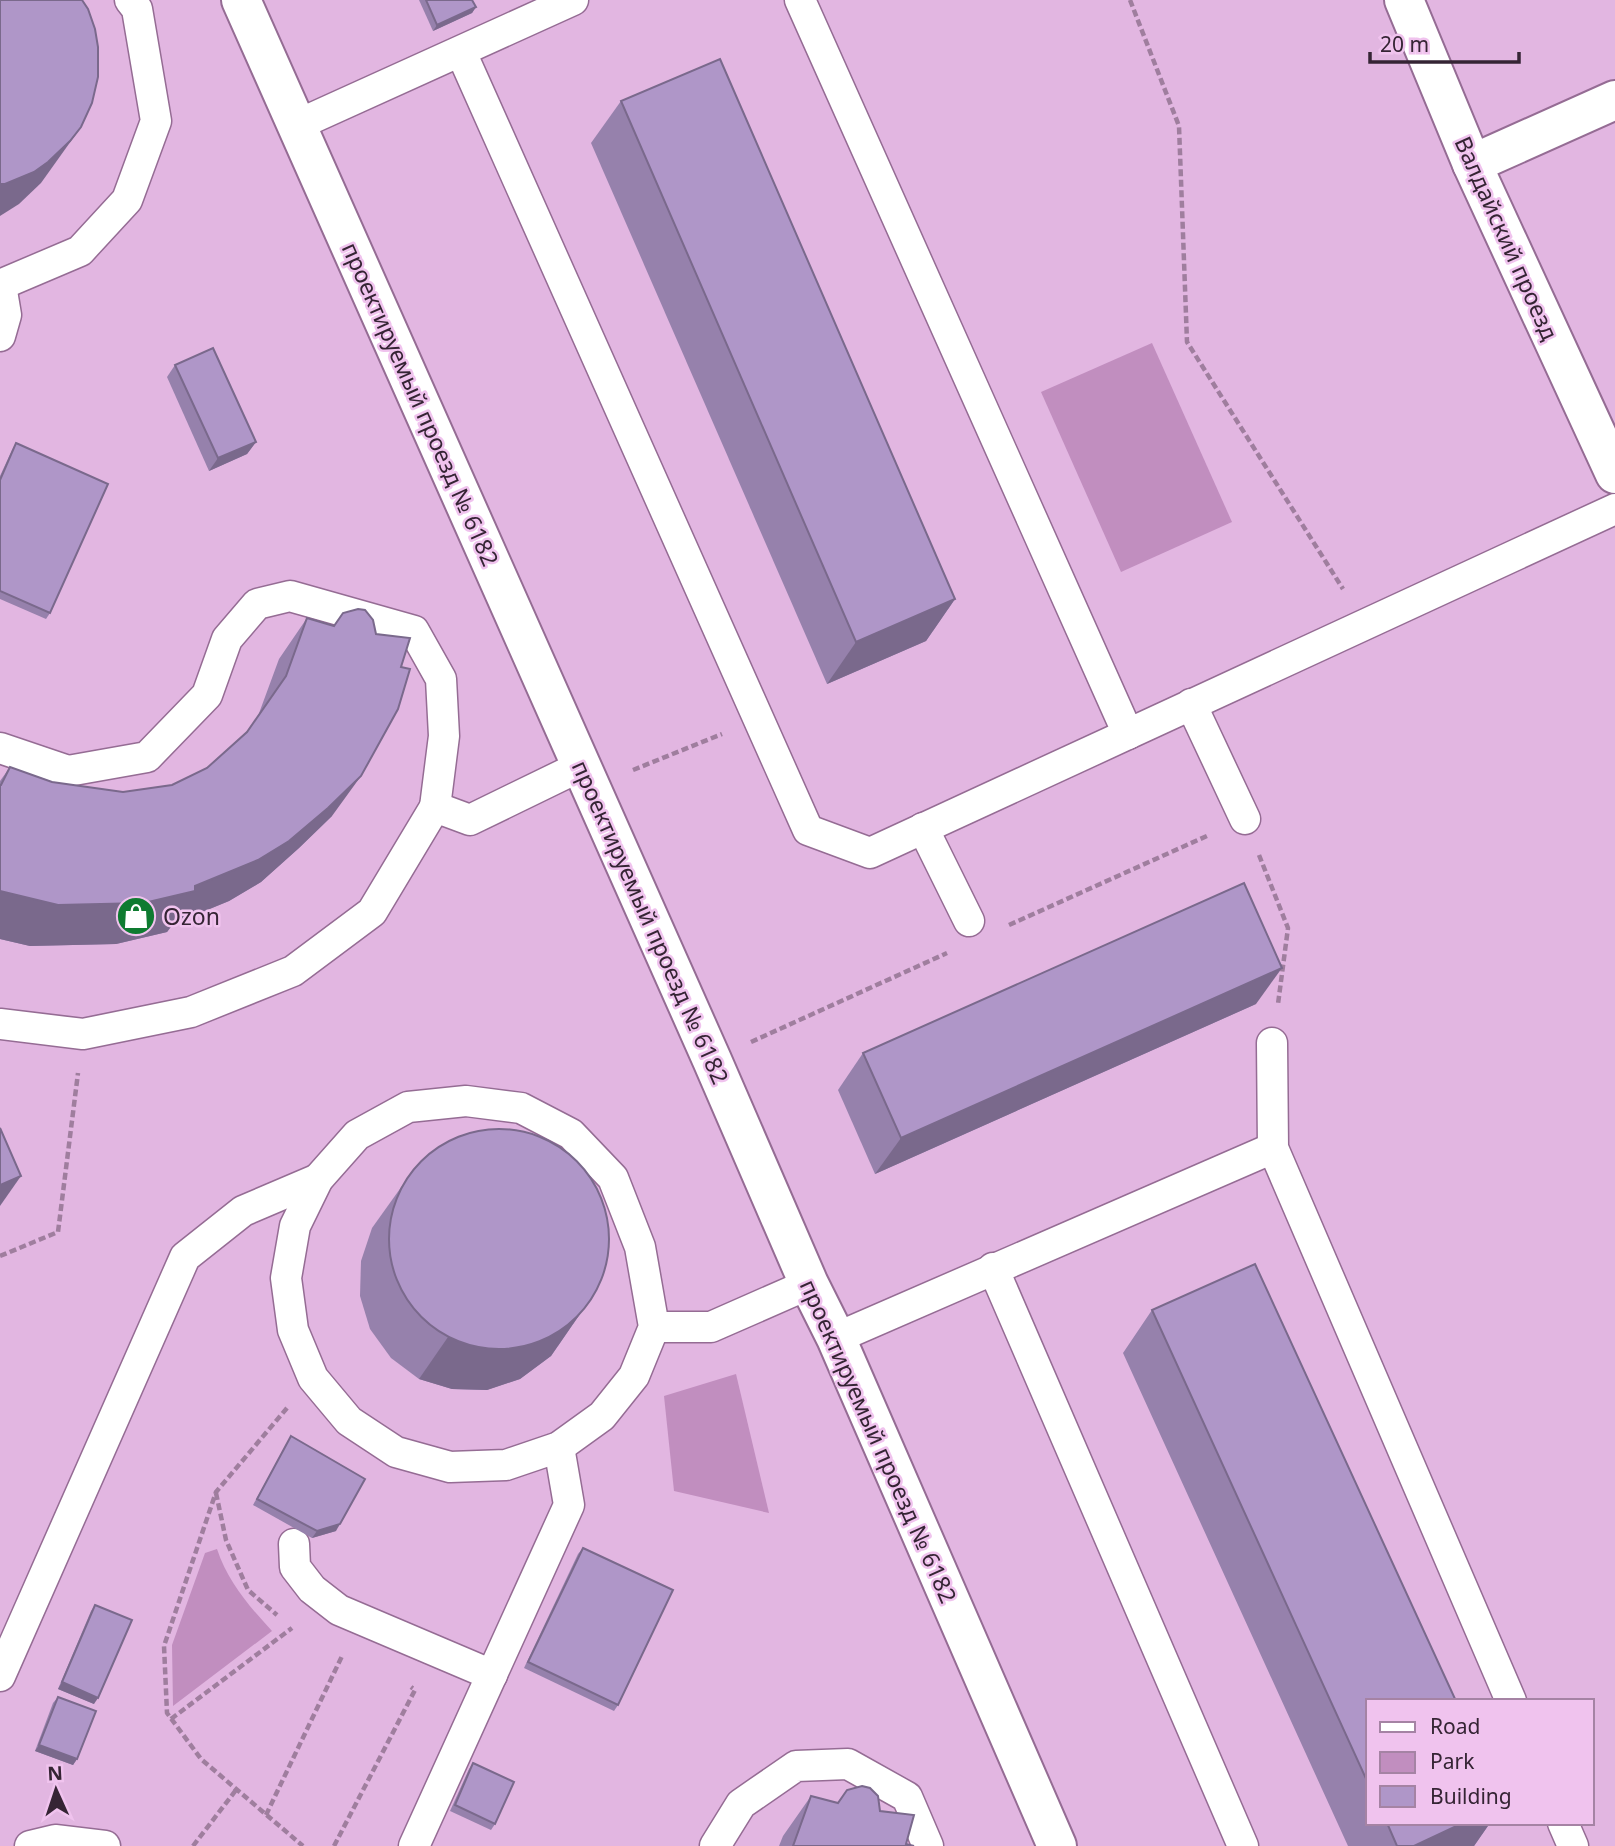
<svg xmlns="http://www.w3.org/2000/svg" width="1615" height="1846" font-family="'Noto Sans',sans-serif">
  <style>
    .green { fill: #c18ebf }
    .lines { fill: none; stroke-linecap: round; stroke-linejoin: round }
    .lane-casing { stroke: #956c94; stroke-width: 33 }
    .street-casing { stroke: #956c94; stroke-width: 42 }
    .path { stroke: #9f7e9e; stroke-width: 4.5; stroke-dasharray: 7 3.5; stroke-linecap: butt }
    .lane { stroke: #fff; stroke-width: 30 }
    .street { stroke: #fff; stroke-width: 38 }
    .wall { fill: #9681ac }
    .shaded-wall { fill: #7a698c }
    .building { fill: #af96c8; stroke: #7a698c; stroke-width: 2 }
    .labels { text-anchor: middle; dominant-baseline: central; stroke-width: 5; stroke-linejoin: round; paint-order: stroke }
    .street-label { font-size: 23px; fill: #352434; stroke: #f0c3ee }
    .poi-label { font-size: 23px; fill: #352434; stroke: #f0c3ee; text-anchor: start }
  </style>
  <rect width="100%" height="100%" fill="#e2b6e1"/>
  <g class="green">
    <path d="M 1152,343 L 1232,522 L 1121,572 L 1041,392 Z"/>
    <path d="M 736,1374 L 769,1513 L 674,1491 L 664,1396 Z"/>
    <path d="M 217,1549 C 228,1582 249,1606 272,1631 L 173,1706 L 172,1645 L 205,1553 Z"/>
  </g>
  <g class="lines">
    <g class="lane-casing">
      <g id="lane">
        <path d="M 800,0 L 1128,734 L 1615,509"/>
        <path d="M 461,52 L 808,830 L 870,853 L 1128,734"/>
        <path d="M 297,125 L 573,0"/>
        <path d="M 0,285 L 80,251 L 127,200 L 156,121 L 137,9 L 130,0"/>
        <path d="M 0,336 L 6,315 L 1,285"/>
        <path d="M 1191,704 L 1245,819"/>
        <path d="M 0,748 L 68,771 L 147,757 L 207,695 L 227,639 L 257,604 L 290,596 L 414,631 L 441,679 L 444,736 L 435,807"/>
        <path d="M 923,828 L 969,921"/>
        <path d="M 0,1024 L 83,1034 L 191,1012 L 293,971 L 372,912 L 435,807 L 470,820 L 581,766"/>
        <path d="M 1272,1043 L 1273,1148 L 1511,1701"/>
        <path d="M 466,1101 L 521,1108 L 571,1134 L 613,1178 L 640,1247 L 654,1327 L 634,1376 L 602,1416 L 559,1447 L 506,1465 L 450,1467 L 396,1452 L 349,1421 L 313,1378 L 293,1330 L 286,1278 L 295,1226 L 318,1179 L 357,1135 L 408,1107 Z"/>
        <path d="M 993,1268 L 1243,1846"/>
        <path d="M 654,1327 L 711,1327 L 809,1284"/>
        <path d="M 836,1338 L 1273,1148"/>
        <path d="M 294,1544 L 295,1567 L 312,1589 L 339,1610 L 492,1675"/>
        <path d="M 0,1676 L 185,1257 L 243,1211 L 318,1179"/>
        <path d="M 1563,1823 L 1573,1846"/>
        <path d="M 30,1846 L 55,1840 L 105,1846"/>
        <path d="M 414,1846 L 569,1505 L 559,1447"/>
        <path d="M 715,1846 L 741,1804 L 796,1766 L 848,1764 L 907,1797 L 928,1846"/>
      </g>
    </g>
    <g class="street-casing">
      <g id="street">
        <path d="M 241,0 L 712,1060 L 809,1284 L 836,1338 L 1057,1846"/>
        <path d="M 1404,0 L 1472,164 L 1615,474"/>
        <path d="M 1472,164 L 1615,100"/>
      </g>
    </g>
    <g class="path">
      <path d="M 1130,0 L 1179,126 L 1187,342 L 1343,589"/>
      <path d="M 633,770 L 722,734"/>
      <path d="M 1259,855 L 1288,928 L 1278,1004"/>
      <path d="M 1009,925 L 1209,835"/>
      <path d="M 751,1042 L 947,953"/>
      <path d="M 0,1256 L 58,1232 L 78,1073"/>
      <path d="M 287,1408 L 216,1492 L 164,1646 L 167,1713 L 201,1759 L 303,1846"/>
      <path d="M 216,1493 L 226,1540 L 248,1590 L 277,1615"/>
      <path d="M 171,1719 L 292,1628"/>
      <path d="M 266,1815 L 343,1654"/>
      <path d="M 193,1846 L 236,1790"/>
      <path d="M 334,1846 L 415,1690 L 411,1687"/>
    </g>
    <use href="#lane" class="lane"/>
    <use href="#street" class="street"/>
  </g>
  <g class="wall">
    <path d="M 419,0 L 472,0 L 476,7 L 472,13 L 433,31 Z"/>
    <path d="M 621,101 L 955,599 L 926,641 L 827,684 L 591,143 Z"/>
    <path d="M 175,365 L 256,442 L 247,454 L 209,471 L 167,377 Z"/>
    <path d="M 16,443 L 50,613 L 46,619 L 0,599 L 0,476 L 12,450 Z"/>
    <path d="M 307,618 L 332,816 L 299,848 L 261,882 L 229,901 L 173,924 L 167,932 L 116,944 L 30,946 L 0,939 L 0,781 L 10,767 L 52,782 L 123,792 L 172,785 L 207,768 L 247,732 L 258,716 L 279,659 Z"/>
    <path d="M 1256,1004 L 875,1174 L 838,1090 L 863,1053 Z"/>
    <path d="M 402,1186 L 580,1314 L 551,1356 L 520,1379 L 487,1390 L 452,1389 L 419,1379 L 391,1358 L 370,1329 L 360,1296 L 361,1261 L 372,1228 Z"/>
    <path d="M 1152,1310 L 1368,1701 L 1368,1823 L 1490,1823 L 1474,1846 L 1348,1846 L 1123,1353 Z"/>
    <path d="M 291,1436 L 336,1531 L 312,1538 L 253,1505 Z"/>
    <path d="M 583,1548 L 618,1705 L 614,1711 L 524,1668 L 578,1554 Z"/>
    <path d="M 95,1605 L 94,1704 L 58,1689 L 91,1611 Z"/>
    <path d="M 58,1697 L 77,1759 L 73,1765 L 35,1751 L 53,1703 Z"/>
    <path d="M 473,1763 L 495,1824 L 491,1830 L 450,1811 L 469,1769 Z"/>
    <path d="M 811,1796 L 838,1803 L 880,1811 L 906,1844 L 914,1846 L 779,1846 L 783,1836 Z"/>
  </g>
  <g class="shaded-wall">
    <path d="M 476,7 L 472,13 L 433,31 L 437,25 Z"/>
    <path d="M 81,127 L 41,183 L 19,204 L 0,216 L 0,184 Z"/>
    <path d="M 256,442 L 247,454 L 209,471 L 218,458 Z"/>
    <path d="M 955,599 L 926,641 L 827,684 L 856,642 Z"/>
    <path d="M 361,776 L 332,816 L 299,848 L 261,882 L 229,901 L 173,924 L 167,932 L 116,944 L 30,946 L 0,939 L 0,891 L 195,886 Z"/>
    <path d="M 1282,968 L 1256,1004 L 875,1174 L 901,1138 Z"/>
    <path d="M 21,1176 L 0,1206 L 0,1185 Z"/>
    <path d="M 580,1314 L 551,1356 L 520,1379 L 487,1390 L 452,1389 L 419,1379 L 448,1337 Z"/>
    <path d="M 340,1524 L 336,1531 L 312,1538 L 317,1531 Z"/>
    <path d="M 62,1682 L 98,1698 L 94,1704 L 58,1689 Z"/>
    <path d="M 39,1745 L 77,1759 L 73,1765 L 35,1751 Z"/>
    <path d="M 1463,1823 L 1490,1823 L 1474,1846 L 1414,1846 Z"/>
  </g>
  <g class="building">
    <path d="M 0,0 L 82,0 L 88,9 L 95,29 L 98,47 L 98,77 L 92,103 L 81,127 L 70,141 L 48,162 L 34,172 L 5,184 L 0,184 Z"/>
    <path d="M 426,0 L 472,0 L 476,7 L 437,25 Z"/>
    <path d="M 720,59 L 955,599 L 856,642 L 621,101 Z"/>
    <path d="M 213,348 L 256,442 L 218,458 L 175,365 Z"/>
    <path d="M 16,443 L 108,484 L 50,613 L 0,591 L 0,480 Z"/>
    <path d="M 358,609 L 365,610 L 373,620 L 376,634 L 410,638 L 401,667 L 410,669 L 398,709 L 361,776 L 328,808 L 289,841 L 258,860 L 195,886 L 195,891 L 144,903 L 58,905 L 0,891 L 0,785 L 1,785 L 10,767 L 52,782 L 123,792 L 172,785 L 207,768 L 247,732 L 286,676 L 307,618 L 334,626 L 343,613 Z"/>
    <path d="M 1244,883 L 1282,968 L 901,1138 L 863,1053 Z"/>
    <path d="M 0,1128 L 21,1176 L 0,1185 Z"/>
    <circle cx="499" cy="1239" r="110"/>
    <path d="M 1255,1264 L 1456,1701 L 1368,1701 L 1368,1783 L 1152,1310 Z"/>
    <path d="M 291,1436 L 365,1479 L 340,1524 L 317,1531 L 257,1499 Z"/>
    <path d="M 583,1548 L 673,1590 L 618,1705 L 528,1662 Z"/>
    <path d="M 95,1605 L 132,1620 L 98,1698 L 62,1682 Z"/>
    <path d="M 58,1697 L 96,1711 L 77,1759 L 39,1745 Z"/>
    <path d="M 473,1763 L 514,1782 L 495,1824 L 455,1805 Z"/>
    <path d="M 862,1786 L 870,1788 L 878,1796 L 880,1811 L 914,1815 L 906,1844 L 914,1846 L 793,1846 L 811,1796 L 838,1803 L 847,1790 Z"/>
    <path d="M 1387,1823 L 1463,1823 L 1414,1846 L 1397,1846 Z"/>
  </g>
  <defs>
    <g id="shop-disc" transform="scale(2.0125)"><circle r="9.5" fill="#0e7b30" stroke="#f0c3ee"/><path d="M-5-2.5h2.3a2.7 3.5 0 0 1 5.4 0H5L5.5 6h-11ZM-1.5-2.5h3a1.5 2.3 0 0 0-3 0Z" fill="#fff"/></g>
  </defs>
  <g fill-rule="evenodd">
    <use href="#shop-disc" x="136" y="916"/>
  </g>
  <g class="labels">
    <g class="street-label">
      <text transform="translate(1507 238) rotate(66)">Валдайский проезд</text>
      <text transform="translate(421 404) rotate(66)">проектируемый проезд № 6182</text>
      <text transform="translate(651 922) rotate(66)">проектируемый проезд № 6182</text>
      <text transform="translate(879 1441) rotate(66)">проектируемый проезд № 6182</text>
    </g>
    <g class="poi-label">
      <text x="163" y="916">Ozon</text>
    </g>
  </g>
  <rect x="1366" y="1699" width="228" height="126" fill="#f0c3ee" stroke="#a583a4" stroke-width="2"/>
  <rect x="1380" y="1722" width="35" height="10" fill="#ffffff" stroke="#a583a4" stroke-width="2"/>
  <text x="1430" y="1734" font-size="21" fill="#352434">Road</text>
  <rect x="1380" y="1752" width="35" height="21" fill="#c18ebf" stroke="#a583a4" stroke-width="2"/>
  <text x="1430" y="1769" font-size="21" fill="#352434">Park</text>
  <rect x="1380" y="1786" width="35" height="21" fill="#af96c8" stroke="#a583a4" stroke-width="2"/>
  <text x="1430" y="1804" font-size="21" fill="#352434">Building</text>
  <g transform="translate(56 1790) rotate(357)" stroke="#f0c3ee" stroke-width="5" paint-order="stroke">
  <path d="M0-5L12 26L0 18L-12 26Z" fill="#352434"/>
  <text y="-10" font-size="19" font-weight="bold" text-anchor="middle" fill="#352434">N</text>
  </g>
  <path d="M1370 52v10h149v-10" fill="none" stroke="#352434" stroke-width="3.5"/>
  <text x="1380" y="52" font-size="21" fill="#352434" stroke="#f0c3ee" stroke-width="5" paint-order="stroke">20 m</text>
</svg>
